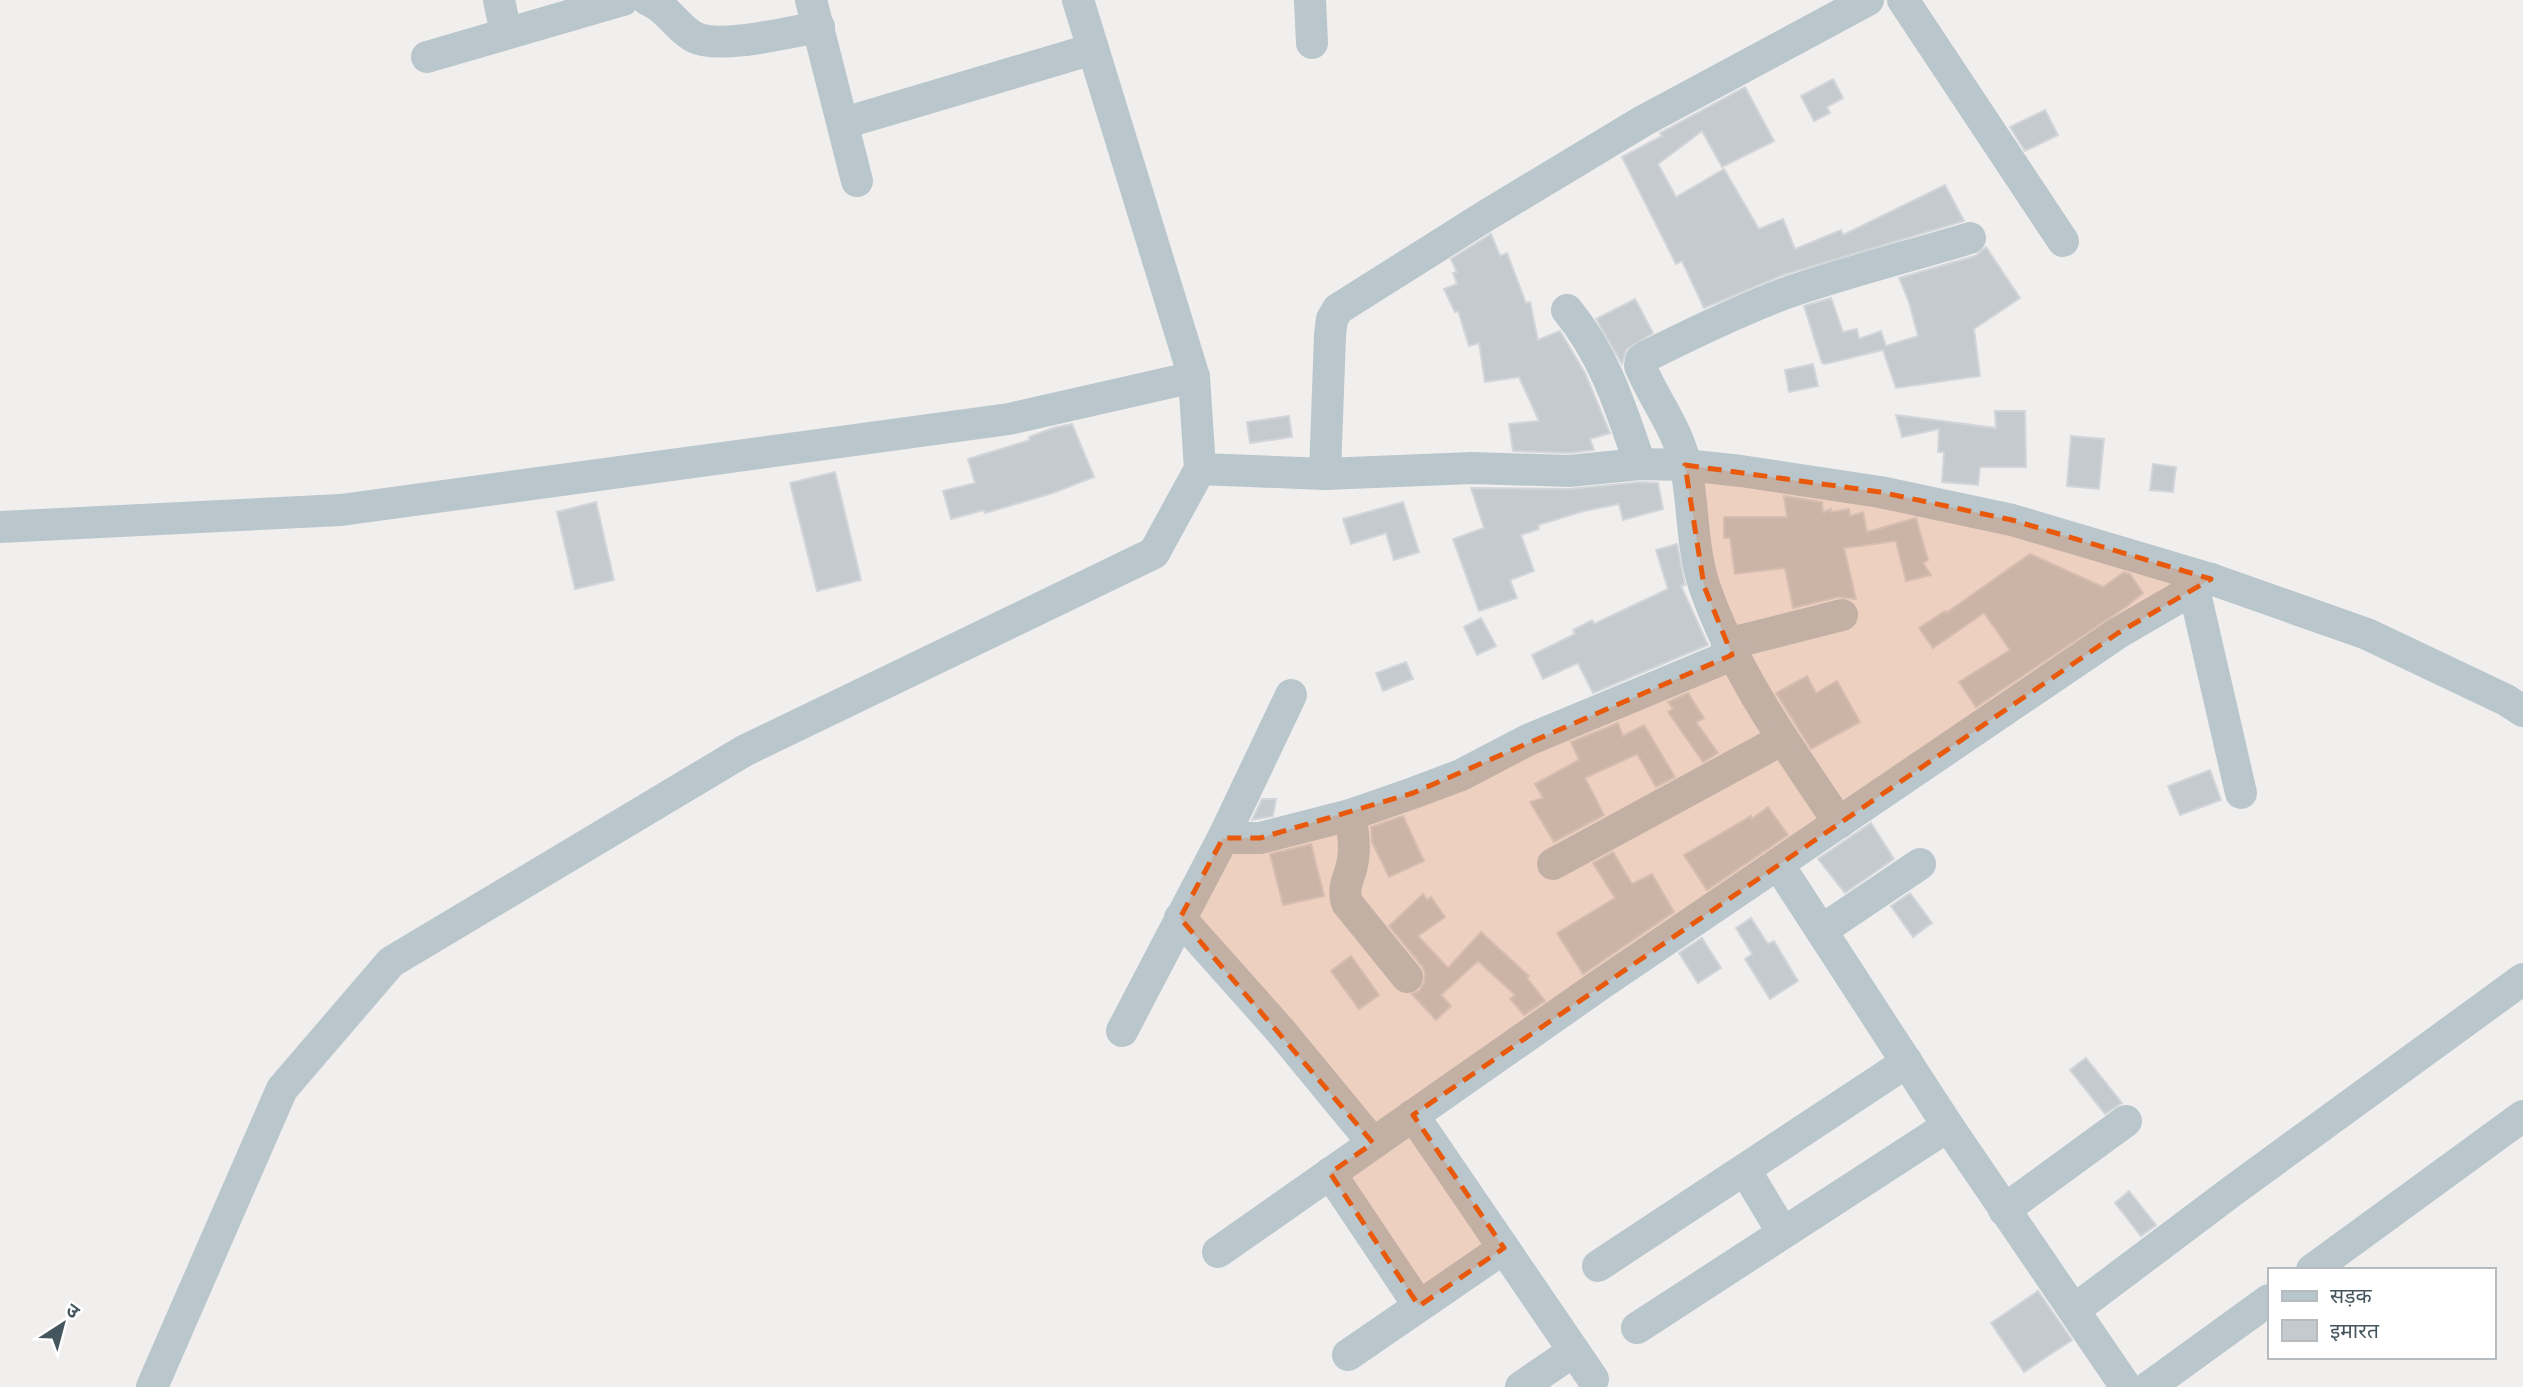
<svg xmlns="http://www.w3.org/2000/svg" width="2523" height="1387" font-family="Cabin,'Noto Sans Devanagari',sans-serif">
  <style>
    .building { fill: #c5cace; stroke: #d2d6da; stroke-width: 2 }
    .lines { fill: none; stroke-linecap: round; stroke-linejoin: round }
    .minor { stroke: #b9c6cc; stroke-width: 32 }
    .marked { fill: #e8590c; fill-opacity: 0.2; stroke: #e8590c; stroke-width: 5; stroke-dasharray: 14 9; stroke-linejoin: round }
  </style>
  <rect width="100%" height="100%" fill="#f1eeee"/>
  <g class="building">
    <path d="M 1833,79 L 1843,98 L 1827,107 L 1830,113 L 1814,121 L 1801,96 Z"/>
    <path d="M 1745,87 L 1774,141 L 1722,167 L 1702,131 L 1658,164 L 1676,197 L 1724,169 L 1759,229 L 1783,219 L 1795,249 L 1841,230 L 1843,235 L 1945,185 L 1964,221 L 1783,275 L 1704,308 L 1682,261 L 1676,264 L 1622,157 L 1662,136 L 1660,133 Z"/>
    <path d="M 2045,110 L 2058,135 L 2025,151 L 2010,127 Z"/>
    <path d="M 1491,234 L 1500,256 L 1507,253 L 1526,303 L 1530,302 L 1538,340 L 1560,331 L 1585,373 L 1610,433 L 1590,439 L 1594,450 L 1568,453 L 1513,451 L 1509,424 L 1539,421 L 1519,377 L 1485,382 L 1479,343 L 1469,346 L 1458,311 L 1455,312 L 1444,289 L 1457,284 L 1453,273 L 1457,272 L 1451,259 Z"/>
    <path d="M 1986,247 L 2020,298 L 1974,329 L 1980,376 L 1896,388 L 1883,350 L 1825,364 L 1822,363 L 1804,306 L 1831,298 L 1843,332 L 1857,329 L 1859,339 L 1881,331 L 1886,346 L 1918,336 L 1909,302 L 1899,278 L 1975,256 Z"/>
    <path d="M 1635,299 L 1653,333 L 1626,350 L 1622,364 L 1596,319 Z"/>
    <path d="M 1813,364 L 1818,386 L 1789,392 L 1785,370 Z"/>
    <path d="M 1995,411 L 2025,411 L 2026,467 L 1980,467 L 1978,485 L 1942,482 L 1944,452 L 1938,452 L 1939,429 L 1902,437 L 1896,415 L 1996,428 Z"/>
    <path d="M 1289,416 L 1292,437 L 1250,443 L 1247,422 Z"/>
    <path d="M 1072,424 L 1094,477 L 1053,493 L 985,513 L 984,510 L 951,519 L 943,491 L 975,483 L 968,459 L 1030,440 L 1029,437 L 1053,428 Z"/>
    <path d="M 2071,436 L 2104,439 L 2099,489 L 2067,486 Z"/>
    <path d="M 2153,464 L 2176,467 L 2173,492 L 2150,490 Z"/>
    <path d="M 835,472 L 861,580 L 817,591 L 790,483 Z"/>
    <path d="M 1641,482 L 1658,483 L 1663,509 L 1623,520 L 1619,504 L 1584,511 L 1538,525 L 1539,529 L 1521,535 L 1534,571 L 1510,580 L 1517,598 L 1479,611 L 1453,539 L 1484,528 L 1471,488 L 1569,489 Z"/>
    <path d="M 1784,496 L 1822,502 L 1823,512 L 1831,509 L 1831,512 L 1849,509 L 1850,516 L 1863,512 L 1867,532 L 1916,518 L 1928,560 L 1923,563 L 1931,575 L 1906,581 L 1896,541 L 1844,548 L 1856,599 L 1838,597 L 1793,608 L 1785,568 L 1735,574 L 1730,538 L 1724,538 L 1724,517 L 1787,517 Z"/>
    <path d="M 596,502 L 614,580 L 575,589 L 557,512 Z"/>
    <path d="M 1403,502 L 1419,552 L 1394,560 L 1386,533 L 1351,544 L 1343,519 Z"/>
    <path d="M 1677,544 L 1685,585 L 1681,586 L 1708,645 L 1593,693 L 1578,663 L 1543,679 L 1532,655 L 1575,634 L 1573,630 L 1592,620 L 1594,624 L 1668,589 L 1656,550 Z"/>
    <path d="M 2030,554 L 2103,587 L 2124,572 L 2130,574 L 2143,593 L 2126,607 L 1976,707 L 1959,682 L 2010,650 L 1984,613 L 1933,648 L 1919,628 L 1945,611 L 1946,613 Z"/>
    <path d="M 1481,618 L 1496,646 L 1477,655 L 1464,627 Z"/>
    <path d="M 1406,662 L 1413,679 L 1383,691 L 1376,673 Z"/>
    <path d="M 1807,676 L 1816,693 L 1837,681 L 1860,722 L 1811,749 L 1776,693 Z"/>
    <path d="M 1688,693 L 1704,718 L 1696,722 L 1718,753 L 1703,762 L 1668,712 L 1673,709 L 1668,702 Z"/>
    <path d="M 1618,723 L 1623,736 L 1644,725 L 1675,777 L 1656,787 L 1637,754 L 1585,778 L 1604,815 L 1554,842 L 1530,802 L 1543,798 L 1535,784 L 1579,760 L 1571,742 Z"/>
    <path d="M 2210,770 L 2221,800 L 2180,815 L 2168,786 Z"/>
    <path d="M 1262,799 L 1276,799 L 1273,816 L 1252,820 Z"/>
    <path d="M 1768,807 L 1788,835 L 1707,890 L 1684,855 L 1751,816 L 1752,819 Z"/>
    <path d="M 1403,816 L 1424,861 L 1389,877 L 1372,842 L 1371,827 Z"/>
    <path d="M 1871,823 L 1894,859 L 1845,893 L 1818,859 Z"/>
    <path d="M 1311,844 L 1324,896 L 1283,905 L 1270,854 Z"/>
    <path d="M 1613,852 L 1632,884 L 1652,874 L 1674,912 L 1583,974 L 1557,933 L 1615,898 L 1593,863 Z"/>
    <path d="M 1910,893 L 1932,923 L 1913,937 L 1891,906 Z"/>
    <path d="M 1423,894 L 1427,900 L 1431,897 L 1445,917 L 1418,936 L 1448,968 L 1481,932 L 1529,976 L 1527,978 L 1545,1001 L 1524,1015 L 1510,999 L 1515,995 L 1478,961 L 1441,995 L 1451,1006 L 1436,1020 L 1412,994 L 1419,991 L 1424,983 L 1425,973 L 1422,966 L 1389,926 Z"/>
    <path d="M 1751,918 L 1768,944 L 1774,941 L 1798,981 L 1770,999 L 1745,959 L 1752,954 L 1736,928 Z"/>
    <path d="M 1702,938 L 1721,968 L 1698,983 L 1679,953 Z"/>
    <path d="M 1351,956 L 1379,995 L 1359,1009 L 1331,971 Z"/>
    <path d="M 2086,1058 L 2122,1103 L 2105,1114 L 2070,1070 Z"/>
    <path d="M 2129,1191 L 2156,1225 L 2141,1236 L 2115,1203 Z"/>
    <path d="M 2038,1291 L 2072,1340 L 2024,1372 L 1991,1323 Z"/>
  </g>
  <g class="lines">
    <g class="minor">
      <path d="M 499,0 L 506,33"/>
      <path d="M 648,0 C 667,7 676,27 694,37 C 719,50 789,32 819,27"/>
      <path d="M 811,0 L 857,181"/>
      <path d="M 1310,0 L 1312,43"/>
      <path d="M 1903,0 L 2063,241"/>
      <path d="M 427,57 L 623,0"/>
      <path d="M 844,123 L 1093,49"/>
      <path d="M 1567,310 C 1605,356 1621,409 1640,464"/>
      <path d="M 1200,469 L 1325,474 L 1472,468 L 1569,471 L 1640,464 L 1685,465 L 1741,471 L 1880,492 L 2012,520 L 2211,579 L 2367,634 L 2506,700 L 2523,711"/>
      <path d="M 1325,474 L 1330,335 L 1332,319 L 1338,309 L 1487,215 L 1643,121 L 1868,0"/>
      <path d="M 0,527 L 341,510 L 1009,419 L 1194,377"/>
      <path d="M 2194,589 L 2241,793"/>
      <path d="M 1727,644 L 1842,615"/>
      <path d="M 1350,815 C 1353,831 1356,848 1352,865 C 1349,879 1342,888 1347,903 L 1407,977"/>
      <path d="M 1839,823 C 1789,748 1735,674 1705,588 C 1691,547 1694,503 1685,462 C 1676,426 1654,399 1640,366 L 1641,360 L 1647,356 C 1693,333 1740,310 1789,292 C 1848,272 1910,256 1970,238"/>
      <path d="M 1223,838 L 1260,838 L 1350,815 L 1413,793 L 1461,775 L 1528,740 L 1732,655"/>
      <path d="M 1553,864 L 1783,739"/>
      <path d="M 1778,864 L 1948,1126 L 2126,1387"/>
      <path d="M 1180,918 L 1279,1029 L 1373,1143"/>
      <path d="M 1822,930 L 1920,864"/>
      <path d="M 1122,1031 L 1223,838 L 1291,695"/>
      <path d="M 1413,1115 L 1593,1379"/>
      <path d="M 1745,1170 L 1783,1233"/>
      <path d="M 1330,1173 L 1419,1306"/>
      <path d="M 2004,1210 L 2126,1121"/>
      <path d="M 1218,1252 L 1601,984 L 2118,633 L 2211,579"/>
      <path d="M 1598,1266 L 1907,1062"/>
      <path d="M 2312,1270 L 2523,1116"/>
      <path d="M 2074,1310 L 2235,1189 L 2523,979"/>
      <path d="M 1637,1328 L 1948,1126"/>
      <path d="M 1348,1355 L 1504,1248"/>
      <path d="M 152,1387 L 282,1089 L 391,962 L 744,751 L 1154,553 L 1200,469 L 1194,377 L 1078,0"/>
      <path d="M 1521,1387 L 1574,1351"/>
      <path d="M 2149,1387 L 2269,1300"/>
    </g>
  </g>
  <path class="marked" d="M 1685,465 L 1880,492 L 2012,520 L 2211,579 L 2118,633 L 1413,1115 L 1504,1248 L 1419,1306 L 1330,1173 L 1373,1143 L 1180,918 L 1223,838 L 1260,838 L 1413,793 L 1732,655 L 1704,586 Z"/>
  <rect x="2268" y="1268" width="228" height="91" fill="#ffffff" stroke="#b5bbbe" stroke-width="2"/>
  <rect x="2282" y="1291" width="35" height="10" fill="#b9c6cc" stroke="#b5bbbe" stroke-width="2"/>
  <text x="2330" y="1303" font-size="21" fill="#45555d">सड़क</text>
  <rect x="2282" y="1320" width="35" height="21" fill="#c5cace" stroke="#b5bbbe" stroke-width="2"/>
  <text x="2330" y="1338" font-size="21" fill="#45555d">इमारत</text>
  <g transform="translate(63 1324) rotate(36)" stroke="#ffffff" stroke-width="5" paint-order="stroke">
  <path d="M0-5L12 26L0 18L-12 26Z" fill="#45555d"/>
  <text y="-10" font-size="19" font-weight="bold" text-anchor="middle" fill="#45555d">उ</text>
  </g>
</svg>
